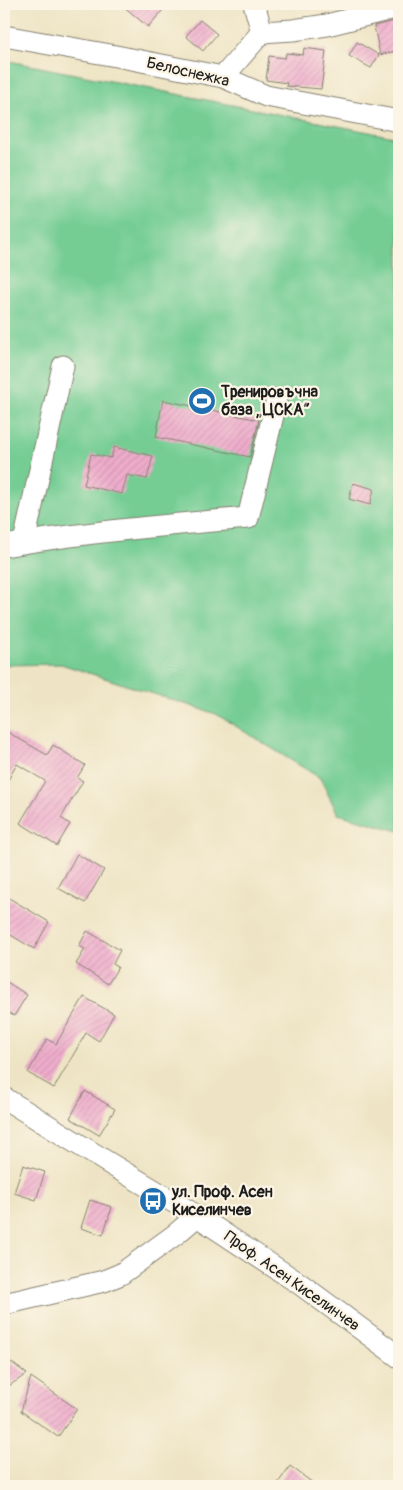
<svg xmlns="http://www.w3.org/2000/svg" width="403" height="1490" font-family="Pangolin,sans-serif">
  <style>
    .pitch { fill: #74cd94; stroke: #487458 }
    .building { fill: url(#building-hatch) }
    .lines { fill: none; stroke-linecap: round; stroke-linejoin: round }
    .street-casing { stroke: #858070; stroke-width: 23 }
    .street { stroke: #fff; stroke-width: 21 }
    .labels { text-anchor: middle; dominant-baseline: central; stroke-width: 4.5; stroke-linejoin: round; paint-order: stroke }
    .street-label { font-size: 16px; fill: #1c1c1c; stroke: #fcf5e5 }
    .poi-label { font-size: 16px; font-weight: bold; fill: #1c1c1c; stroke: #fcf5e5; text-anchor: start }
  </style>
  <defs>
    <pattern id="building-hatch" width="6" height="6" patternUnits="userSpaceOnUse" patternTransform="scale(1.25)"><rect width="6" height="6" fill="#efadcc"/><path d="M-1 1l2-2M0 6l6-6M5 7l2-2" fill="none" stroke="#cc94af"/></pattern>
  </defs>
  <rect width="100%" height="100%" fill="#fcf5e5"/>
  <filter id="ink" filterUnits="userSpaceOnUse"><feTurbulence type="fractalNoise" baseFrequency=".02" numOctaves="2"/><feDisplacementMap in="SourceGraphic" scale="10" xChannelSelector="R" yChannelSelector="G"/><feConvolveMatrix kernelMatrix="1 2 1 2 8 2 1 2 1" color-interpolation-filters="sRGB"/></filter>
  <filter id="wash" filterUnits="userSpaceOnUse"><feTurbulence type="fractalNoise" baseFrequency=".0096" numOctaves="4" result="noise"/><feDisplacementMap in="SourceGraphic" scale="20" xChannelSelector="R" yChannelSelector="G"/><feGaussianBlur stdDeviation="1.12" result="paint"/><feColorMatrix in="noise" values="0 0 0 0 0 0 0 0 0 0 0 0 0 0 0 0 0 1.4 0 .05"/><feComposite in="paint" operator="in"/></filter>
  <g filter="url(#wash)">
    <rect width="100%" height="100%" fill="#eee4c5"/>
    <path class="pitch" d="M 4,60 L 399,138 L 399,831 L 338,814 L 320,778 L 216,714 L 61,664 L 4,665 Z"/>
    <g id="blocks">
      <g class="building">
        <path d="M 121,4 L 168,4 L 148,27 Z"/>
        <path d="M 200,20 L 217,34 L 203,51 L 186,36 Z"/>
        <path d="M 399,20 L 399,50 L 380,55 L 374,26 Z"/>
        <path d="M 357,42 L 379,55 L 371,68 L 349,56 Z"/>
        <path d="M 304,48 L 326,51 L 321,89 L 286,86 L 287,83 L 266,80 L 269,56 L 285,58 L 286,53 L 303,55 Z"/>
        <path d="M 163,400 L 259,420 L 250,457 L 156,437 Z"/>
        <path d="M 114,447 L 153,456 L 147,479 L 127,475 L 122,494 L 84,485 L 91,454 L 111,458 Z"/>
        <path d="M 353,483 L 374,489 L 370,505 L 349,499 Z"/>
        <path d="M 4,730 L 47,755 L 53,745 L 85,765 L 77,778 L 83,781 L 61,818 L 70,824 L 57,846 L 20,823 L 45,781 L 17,764 L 4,787 Z"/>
        <path d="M 77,854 L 104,870 L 85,903 L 58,888 Z"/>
        <path d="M 4,895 L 49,922 L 34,949 L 4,931 Z"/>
        <path d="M 87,931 L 120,950 L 113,964 L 118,967 L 108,984 L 76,964 L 85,949 L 79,946 Z"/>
        <path d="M 4,980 L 27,995 L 14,1016 L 4,1010 Z"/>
        <path d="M 84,997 L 114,1014 L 99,1041 L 86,1033 L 54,1088 L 28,1073 L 47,1039 L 56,1044 Z"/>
        <path d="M 85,1091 L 115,1109 L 99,1135 L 70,1118 Z"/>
        <path d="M 23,1165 L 45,1172 L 36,1200 L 14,1193 Z"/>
        <path d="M 90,1200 L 112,1207 L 103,1235 L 81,1228 Z"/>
        <path d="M 4,1357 L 27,1374 L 4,1389 Z"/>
        <path d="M 31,1377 L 77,1409 L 58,1437 L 21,1411 Z"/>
        <path d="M 290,1466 L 317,1486 L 276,1486 Z"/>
      </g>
    </g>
  </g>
  <g filter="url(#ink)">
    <use href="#blocks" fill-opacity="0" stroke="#858070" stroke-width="1"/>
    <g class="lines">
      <g class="street-casing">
        <g id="street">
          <path d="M 254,4 L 262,32"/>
          <path d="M 262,32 L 293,30 L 327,25 L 399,7"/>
          <path d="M 4,36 L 116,56 L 223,77 L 266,96 L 399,121"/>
          <path d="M 223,77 L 262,32"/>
          <path d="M 24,542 L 63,366"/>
          <path d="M 4,546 C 85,532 167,525 248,518 L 276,403"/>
          <path d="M 4,1098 L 107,1162 L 197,1216 L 300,1284 L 399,1357"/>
          <path d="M 4,1304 L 104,1281 L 121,1274 L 176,1234 L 197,1216"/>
        </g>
      </g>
      <use href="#street" class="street"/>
    </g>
  </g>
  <defs>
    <g id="stadium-disc" transform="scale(1.4375)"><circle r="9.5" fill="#1f6fb2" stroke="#fcf5e5"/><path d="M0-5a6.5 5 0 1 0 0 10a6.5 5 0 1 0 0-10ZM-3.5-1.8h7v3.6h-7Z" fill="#fff"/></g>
    <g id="bus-disc" transform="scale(1.4375)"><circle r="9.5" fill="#1f6fb2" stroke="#fcf5e5"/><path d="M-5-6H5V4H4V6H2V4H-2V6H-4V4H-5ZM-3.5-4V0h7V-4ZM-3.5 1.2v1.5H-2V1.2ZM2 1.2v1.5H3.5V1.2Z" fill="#fff"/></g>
  </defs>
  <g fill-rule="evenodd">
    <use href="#stadium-disc" x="202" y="401"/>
    <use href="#bus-disc" x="153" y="1201"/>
  </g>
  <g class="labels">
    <g class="street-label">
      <text transform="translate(188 72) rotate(13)">Белоснежка</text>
      <text transform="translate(292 1281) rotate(35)">Проф. Асен Киселинчев</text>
    </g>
    <g class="poi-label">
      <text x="221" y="392">Тренировъчна<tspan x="221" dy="18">база „ЦСКА“</tspan></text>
      <text x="172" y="1192">ул. Проф. Асен<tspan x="172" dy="18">Киселинчев</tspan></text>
    </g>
  </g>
  <rect width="403" height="1490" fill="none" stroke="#fcf5e5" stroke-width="20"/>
</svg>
